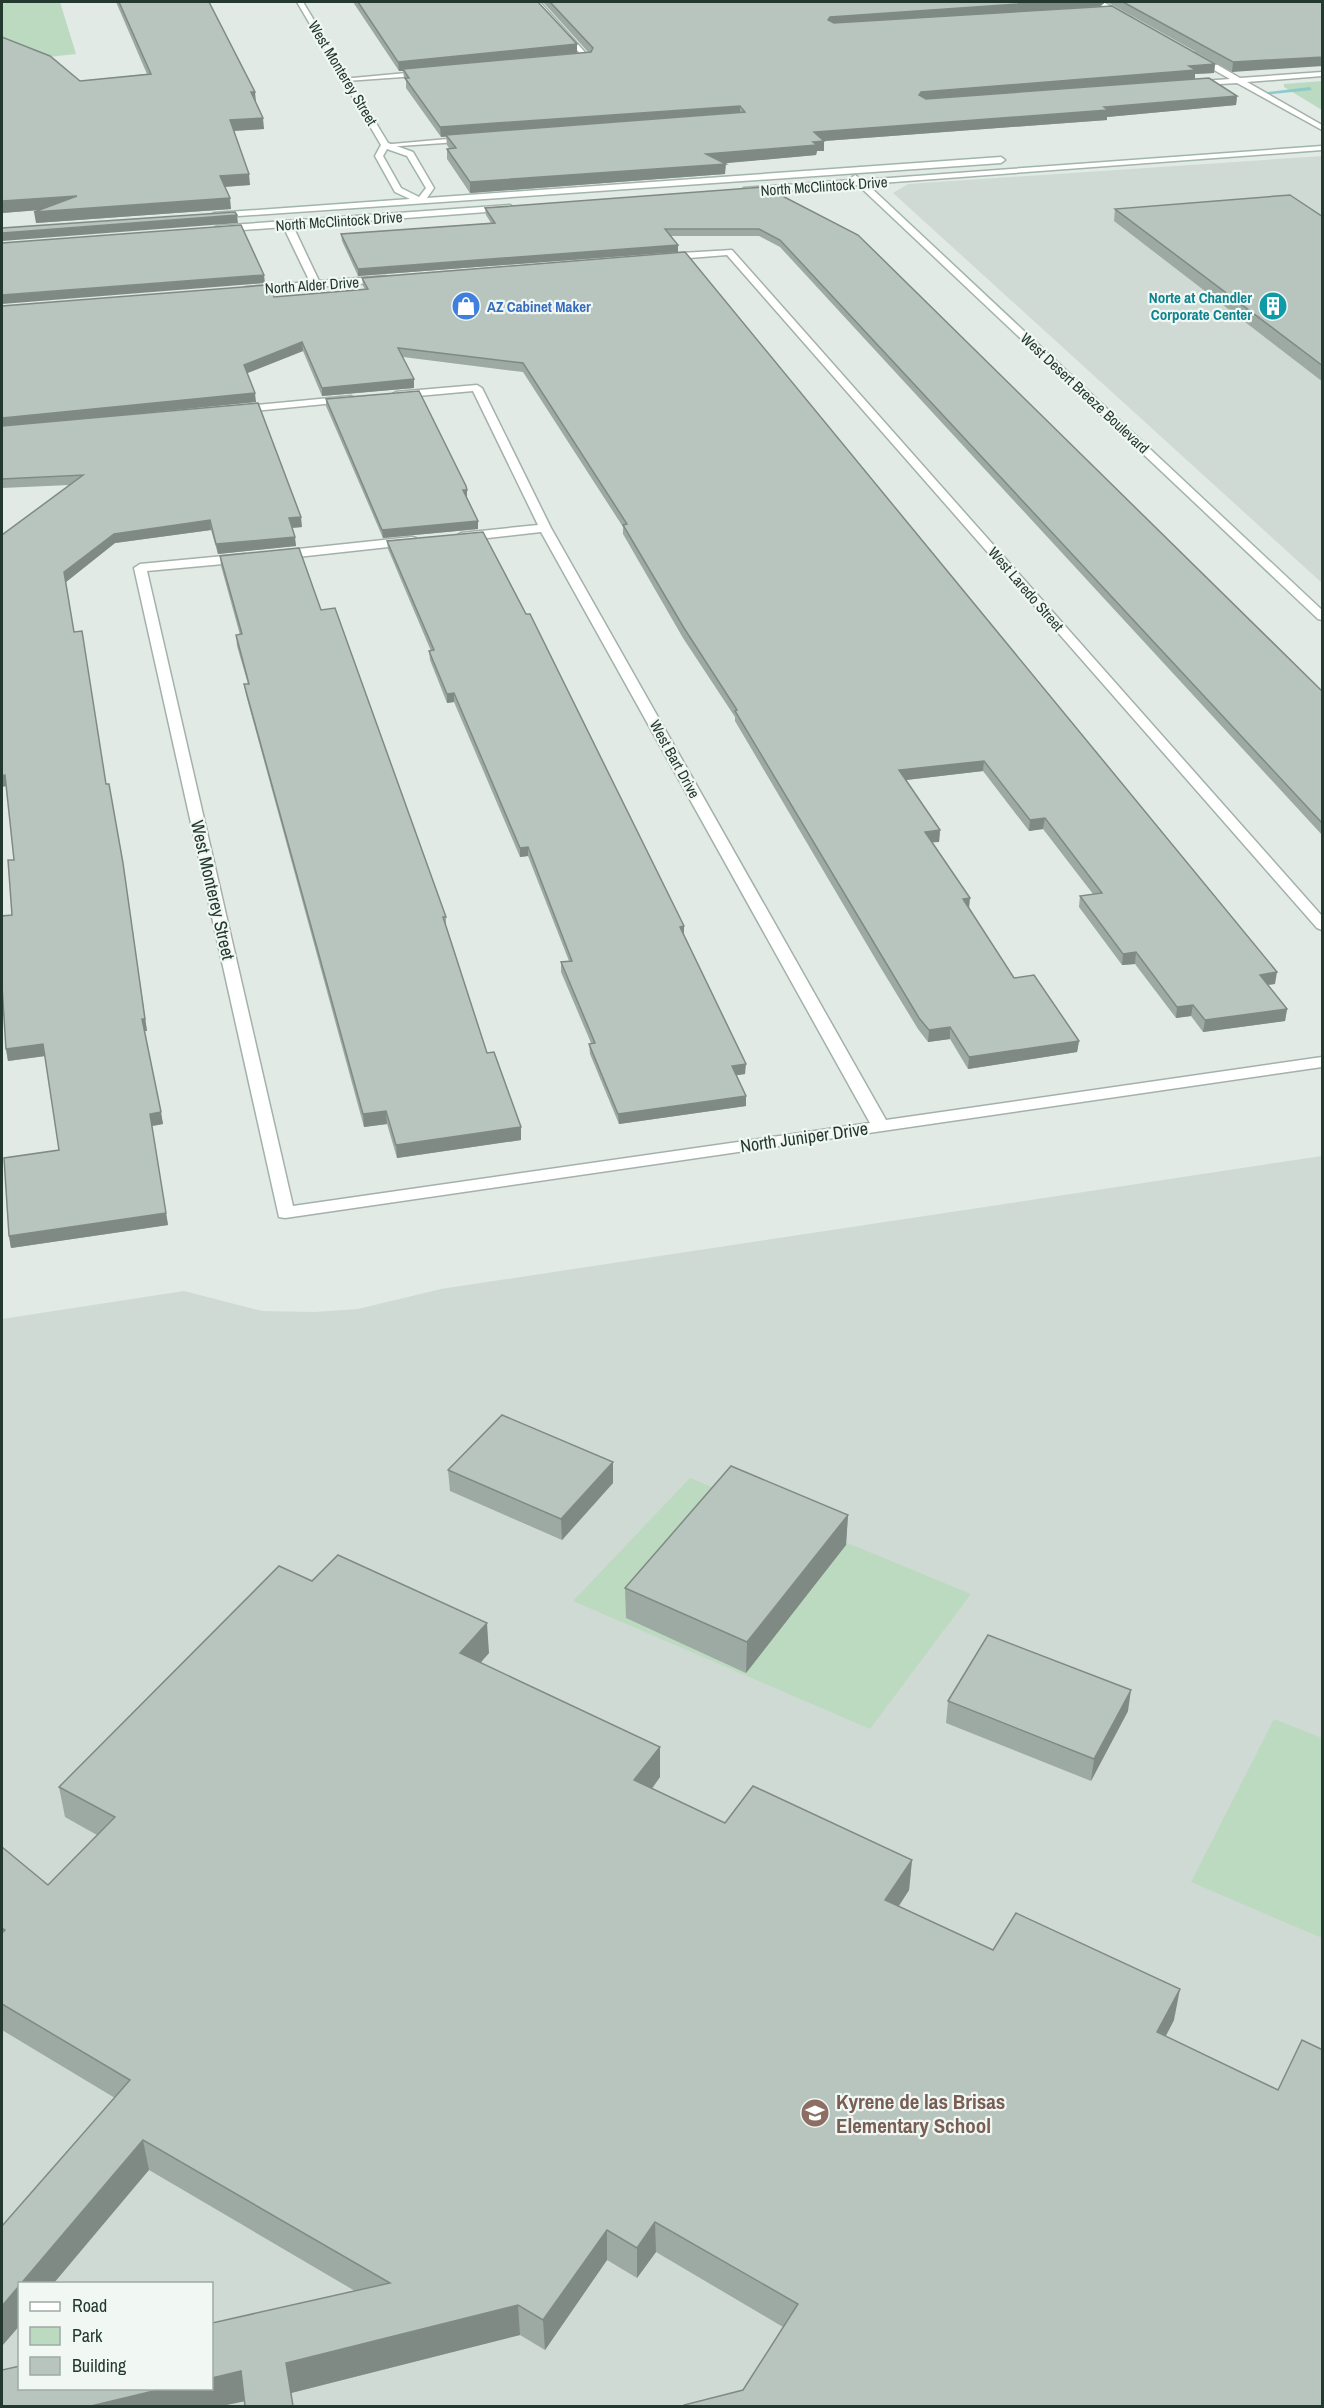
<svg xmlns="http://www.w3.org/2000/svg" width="1324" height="2408" font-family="'Archivo Narrow',sans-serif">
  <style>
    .built { fill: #d0dad4; fill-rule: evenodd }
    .green { fill: #bcdac0 }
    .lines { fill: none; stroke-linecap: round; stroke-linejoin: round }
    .stream { fill: #8ec9cb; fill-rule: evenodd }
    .street-casing { stroke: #a4b1ab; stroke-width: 3 }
    .secondary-casing { stroke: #a1b5ab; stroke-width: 3 }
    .street { fill: #fff; fill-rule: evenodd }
    .secondary { fill: #fff; fill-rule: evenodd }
    .wall { fill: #9da9a3 }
    .shaded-wall { fill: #808a85 }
    .building { fill: #b7c5be; stroke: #808a85; stroke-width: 1.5 }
    .labels { text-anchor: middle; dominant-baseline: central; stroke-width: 4.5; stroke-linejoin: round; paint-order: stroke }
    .far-street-label { font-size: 15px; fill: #233930; stroke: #f1f7f3 }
    .far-culture-label { font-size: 15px; font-weight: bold; fill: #0d838f; stroke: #f1f7f3; text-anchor: end }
    .far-shop-label { font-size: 15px; font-weight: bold; fill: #366cbe; stroke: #f1f7f3; text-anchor: start }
    .street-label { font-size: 18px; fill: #233930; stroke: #f1f7f3 }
    .near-education-label { font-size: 21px; font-weight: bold; fill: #785e54; stroke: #f1f7f3; text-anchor: start }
  </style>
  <rect width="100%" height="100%" fill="#e1eae5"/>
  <g class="built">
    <path d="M 1322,156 L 1322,583 L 893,193 L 908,184 Z"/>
    <path d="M 1322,1156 L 1322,2406 L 2,2406 L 2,1319 L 184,1291 L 262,1311 L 315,1312 L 358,1309 L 441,1289 ZM 20,2284 L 212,2284 L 212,2388 L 20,2388 Z"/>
  </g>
  <g class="green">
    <path d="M 2,2 L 60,2 L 76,54 L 2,62 Z"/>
    <path d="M 1322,81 L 1322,110 L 1284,87 L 1284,84 Z"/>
    <path d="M 690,1478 L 971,1594 L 870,1729 L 573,1601 Z"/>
    <path d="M 1274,1719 L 1322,1738 L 1322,1938 L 1191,1882 Z"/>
  </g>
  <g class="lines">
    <path class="stream" d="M 1310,87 L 1312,90 L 1262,95 L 1259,93 Z"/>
    <g class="street-casing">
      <g id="street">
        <path d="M 534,2 L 540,2 L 591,59 L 585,59 Z"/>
        <path d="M 1096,2 L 1103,2 L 1132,18 L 1125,20 Z"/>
        <path d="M 1191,53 L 1197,53 L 1240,78 L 1322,72 L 1322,76 L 1247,82 L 1322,125 L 1322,130 L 1237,83 L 1187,86 L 1190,82 L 1230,79 L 1191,57 Z"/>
        <path d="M 428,71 L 431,75 L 346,81 L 342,79 Z"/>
        <path d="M 470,137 L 473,141 L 385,147 L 381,145 Z"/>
        <path d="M 287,221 L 292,224 L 319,281 L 386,276 L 391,279 L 386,282 L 243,292 L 241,290 L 246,287 L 310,282 L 282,224 Z"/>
        <path d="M 732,250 L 1322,916 L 1322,930 L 1317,928 L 727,255 L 664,260 L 659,257 L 664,254 Z"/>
        <path d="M 477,385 L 482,388 L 551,528 L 886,1120 L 1322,1057 L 1322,1067 L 285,1218 L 279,1217 L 134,568 L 140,564 L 245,554 L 251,558 L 245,562 L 147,571 L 293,1206 L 870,1123 L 541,532 L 461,541 L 455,537 L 461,533 L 538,525 L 473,391 L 396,398 L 391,395 L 396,392 Z"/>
        <path d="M 351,396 L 356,399 L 355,401 L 235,413 L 230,410 L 235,407 Z"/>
        <path d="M 412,537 L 416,538 L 416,544 L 279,559 L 273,555 L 279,551 Z"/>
      </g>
    </g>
    <g class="secondary-casing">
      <g id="secondary">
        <path d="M 297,2 L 303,2 L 388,143 L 413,152 L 434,188 L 427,198 L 1001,157 L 1005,160 L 1001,163 L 211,218 L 210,216 L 214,213 L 410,199 L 395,192 L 375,156 L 381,145 ZM 387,149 L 407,156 L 426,188 L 419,197 L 401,188 L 383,156 Z"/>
        <path d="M 1322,146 L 1322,150 L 867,184 L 1322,610 L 1322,620 L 1318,619 L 858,185 L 744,194 L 740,191 L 744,188 L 853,180 L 851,178 L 855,175 L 862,180 Z"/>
        <path d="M 510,205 L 514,208 L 513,210 L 217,232 L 212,229 L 217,226 Z"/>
      </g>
    </g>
    <use href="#street" class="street"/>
    <use href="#secondary" class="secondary"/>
  </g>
  <g class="wall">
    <path d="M 116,2 L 209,2 L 256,102 L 264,129 L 234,131 L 250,185 L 225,187 L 231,209 L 36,223 L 38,210 L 2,213 L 2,37 L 80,81 L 147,74 Z"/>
    <path d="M 353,2 L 538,2 L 577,44 L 577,53 L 588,52 L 543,2 L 1106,2 L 1100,6 L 1215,64 L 1214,73 L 1195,74 L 1195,79 L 1237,96 L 1236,105 L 1107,117 L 1107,120 L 824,141 L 824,151 L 817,151 L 816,155 L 723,163 L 725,174 L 470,193 L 447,159 L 447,149 L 449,148 L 447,145 L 446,136 L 441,137 L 406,88 L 406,81 L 404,78 L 403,71 L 399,71 Z"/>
    <path d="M 1107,2 L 1323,2 L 1232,72 Z"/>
    <path d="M 765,187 L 1323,692 L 1323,836 L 780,247 L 759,236 L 670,236 L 678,245 L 678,252 L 358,276 L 342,241 L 341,234 L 491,223 L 486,215 L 485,208 Z"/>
    <path d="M 1115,209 L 1323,217 L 1323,382 L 1114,221 Z"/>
    <path d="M 685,252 L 1275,984 L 1268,985 L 1287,1009 L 1285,1021 L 1203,1032 L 1191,1016 L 1176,1018 L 1135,964 L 1122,965 L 1079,907 L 1080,896 L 1093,894 L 1043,829 L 1029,831 L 983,771 L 905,780 L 940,830 L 939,842 L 932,842 L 969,908 L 1014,978 L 1079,1041 L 1077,1052 L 968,1069 L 950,1039 L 928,1042 L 918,1029 L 879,965 L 735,721 L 735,717 L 683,638 L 623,534 L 623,527 L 523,372 L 403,357 L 414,388 L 322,396 L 303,351 L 247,373 L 256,402 L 99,417 L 302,527 L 292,528 L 296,546 L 218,554 L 211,530 L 115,543 L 66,582 L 74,632 L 106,784 L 147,1031 L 144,1031 L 163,1124 L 152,1126 L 168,1225 L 11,1248 L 9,1236 L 59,1150 L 45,1056 L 8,1061 L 6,1049 L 14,860 L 69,485 L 2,488 L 2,306 L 274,297 L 365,289 L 363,286 L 362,278 Z"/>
    <path d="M 326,399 L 467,498 L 466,498 L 478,521 L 478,529 L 383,538 L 326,406 Z"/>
    <path d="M 387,541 L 684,935 L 745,1074 L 736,1075 L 746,1106 L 619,1124 L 590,1054 L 589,1044 L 591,1043 L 561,972 L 561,962 L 569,961 L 528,856 L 520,857 L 454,702 L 447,703 L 430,660 L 429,651 L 431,651 L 388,549 Z"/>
    <path d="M 220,556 L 321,610 L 446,917 L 446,928 L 487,1053 L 521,1127 L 521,1140 L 397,1158 L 387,1124 L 364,1127 L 246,695 L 244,684 L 248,684 L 237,646 L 236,635 L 240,635 L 221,566 Z"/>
    <path d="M 448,1470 L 613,1483 L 562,1540 L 450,1491 Z"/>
    <path d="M 848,1515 L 846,1545 L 746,1673 L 626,1618 L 625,1588 Z"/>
    <path d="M 312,1581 L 489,1653 L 480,1663 L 660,1747 L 660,1777 L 652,1789 L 725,1823 L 912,1860 L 909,1890 L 899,1906 L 993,1950 L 1174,2020 L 1166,2036 L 1323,2406 L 683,2406 L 684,2405 L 743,2390 L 783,2327 L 656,2252 L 637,2278 L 607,2260 L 545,2350 L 520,2335 L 291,2393 L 245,2406 L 355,2291 L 149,2170 L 20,2283 L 20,2325 L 2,2346 L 2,2226 L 115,2098 L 2,2030 L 2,1847 L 48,1885 L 97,1835 L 65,1817 L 59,1787 Z"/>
    <path d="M 948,1701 L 1128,1711 L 1091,1781 L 946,1723 Z"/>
  </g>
  <g class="shaded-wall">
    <path d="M 1046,2 L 1106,2 L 1100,6 L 830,26 L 828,20 L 830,17 Z"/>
    <path d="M 577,44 L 577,53 L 403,69 L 403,71 L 399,71 L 398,62 Z"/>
    <path d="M 1323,57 L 1323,66 L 1232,72 L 1233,62 Z"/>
    <path d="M 1215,64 L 1214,73 L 1195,74 L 1195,80 L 919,105 L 919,95 L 921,92 Z"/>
    <path d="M 251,92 L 255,92 L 256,102 Z"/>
    <path d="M 1237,96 L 1236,105 L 1107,117 L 1107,120 L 824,141 L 824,151 L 817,151 L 816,155 L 706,165 L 706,154 L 814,132 Z"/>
    <path d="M 740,106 L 740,116 L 441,137 L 440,127 Z"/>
    <path d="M 263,118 L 264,129 L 231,131 L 230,120 Z"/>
    <path d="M 726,164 L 725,174 L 470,193 L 470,182 Z"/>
    <path d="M 249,174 L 250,185 L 221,187 L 220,176 Z"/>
    <path d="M 77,196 L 78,207 L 2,213 L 2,201 Z"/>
    <path d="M 230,198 L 231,209 L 36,223 L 34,212 Z"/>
    <path d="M 237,215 L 238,223 L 2,241 L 2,242 L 2,233 Z"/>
    <path d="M 678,245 L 678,252 L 358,276 L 358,269 Z"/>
    <path d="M 264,275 L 265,283 L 2,304 L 2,305 L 2,295 Z"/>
    <path d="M 302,342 L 303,351 L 245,374 L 244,365 Z"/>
    <path d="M 414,379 L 414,388 L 322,396 L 322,388 Z"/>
    <path d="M 255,393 L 256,402 L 2,427 L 2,418 Z"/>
    <rect x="463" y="490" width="4" height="8"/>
    <path d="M 301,517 L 302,527 L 290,528 L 289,518 Z"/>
    <path d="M 210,520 L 211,530 L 115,543 L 66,582 L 64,572 L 114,534 Z"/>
    <path d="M 478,521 L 478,529 L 383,538 L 382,530 Z"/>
    <path d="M 295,537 L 296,546 L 218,554 L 216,544 Z"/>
    <path d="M 454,693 L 454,702 L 447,703 L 447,694 Z"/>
    <path d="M 984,761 L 983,771 L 898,781 L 899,770 Z"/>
    <path d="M 5,775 L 7,786 L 2,787 L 2,776 Z"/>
    <path d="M 1045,818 L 1043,829 L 1029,831 L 1030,820 Z"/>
    <path d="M 940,830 L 939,842 L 924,843 L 925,832 Z"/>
    <path d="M 528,847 L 528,856 L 520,857 L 520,848 Z"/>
    <path d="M 123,863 L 147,1031 L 143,1031 L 142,1019 Z"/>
    <path d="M 970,898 L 969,909 L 963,899 Z"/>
    <path d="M 684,926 L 684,936 L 680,927 Z"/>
    <path d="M 1136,952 L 1135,964 L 1122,965 L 1123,954 Z"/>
    <path d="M 1277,972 L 1275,984 L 1258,986 L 1260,975 Z"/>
    <path d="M 1193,1005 L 1191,1016 L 1176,1018 L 1177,1007 Z"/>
    <path d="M 1287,1009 L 1285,1021 L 1203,1032 L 1205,1020 Z"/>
    <path d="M 950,1027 L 950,1039 L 928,1042 L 929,1030 Z"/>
    <path d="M 1079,1041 L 1077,1052 L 968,1069 L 969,1057 Z"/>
    <path d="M 43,1044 L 45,1056 L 8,1061 L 6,1049 Z"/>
    <path d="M 746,1064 L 745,1074 L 732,1076 L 732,1066 Z"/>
    <path d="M 746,1096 L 746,1106 L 619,1124 L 618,1114 Z"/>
    <path d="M 386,1111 L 387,1124 L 364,1127 L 363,1114 Z"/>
    <path d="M 161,1112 L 163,1124 L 152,1126 L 150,1114 Z"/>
    <path d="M 521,1127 L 521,1140 L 397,1158 L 396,1145 Z"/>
    <path d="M 166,1213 L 168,1225 L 11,1248 L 9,1236 Z"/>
    <path d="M 613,1462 L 613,1483 L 562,1540 L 561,1519 Z"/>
    <path d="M 848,1515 L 846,1545 L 746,1673 L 747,1642 Z"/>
    <path d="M 487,1623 L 489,1653 L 462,1684 L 460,1653 Z"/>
    <path d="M 1131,1690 L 1128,1711 L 1091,1781 L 1094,1759 Z"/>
    <path d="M 660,1747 L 660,1777 L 635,1811 L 634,1780 Z"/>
    <path d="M 912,1860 L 909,1890 L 883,1930 L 885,1900 Z"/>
    <path d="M 1180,1989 L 1174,2020 L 1151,2063 L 1157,2032 Z"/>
    <path d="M 143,2140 L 149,2170 L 54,2283 L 20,2283 Z"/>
    <path d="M 655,2222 L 656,2252 L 637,2278 L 637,2248 Z"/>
    <path d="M 607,2230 L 607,2260 L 545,2350 L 543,2320 Z"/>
    <path d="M 20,2284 L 20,2325 L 2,2346 L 2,2306 Z"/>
    <path d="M 518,2305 L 520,2335 L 291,2393 L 286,2363 Z"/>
    <path d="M 241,2371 L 246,2401 L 222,2406 L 91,2406 L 166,2388 L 212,2388 L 212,2378 Z"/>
  </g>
  <g class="building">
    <path d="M 119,2 L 209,2 L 255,92 L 251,92 L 263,118 L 230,120 L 249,174 L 220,176 L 230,198 L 34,212 L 77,196 L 2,201 L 2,37 L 50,56 L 80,81 L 151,74 Z"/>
    <path d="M 358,2 L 538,2 L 577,44 L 398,62 Z"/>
    <path d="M 550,2 L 1046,2 L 830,17 L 828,20 L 834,23 L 1112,6 L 1215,64 L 1189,66 L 1196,70 L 921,92 L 919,95 L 926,99 L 1209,78 L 1237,96 L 1104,107 L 1108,110 L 814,132 L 824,141 L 813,142 L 817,145 L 706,154 L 726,164 L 470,182 L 447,149 L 456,148 L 446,135 L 745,112 L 740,106 L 440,127 L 405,78 L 409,78 L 403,69 L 591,52 L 593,48 Z"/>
    <path d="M 1123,2 L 1323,2 L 1323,57 L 1233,62 Z"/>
    <path d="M 765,187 L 858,235 L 1323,692 L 1323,824 L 780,240 L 759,229 L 665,229 L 678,245 L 358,269 L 341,234 L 495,223 L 485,208 Z"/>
    <path d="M 1290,195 L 1323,217 L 1323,366 L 1115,209 Z"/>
    <path d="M 235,212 L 237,215 L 2,233 L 2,228 Z"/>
    <path d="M 241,225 L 264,275 L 2,295 L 2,243 Z"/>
    <path d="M 685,252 L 1277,972 L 1260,975 L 1287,1009 L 1205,1020 L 1193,1005 L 1177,1007 L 1136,952 L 1123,954 L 1080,896 L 1102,893 L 1045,818 L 1030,820 L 984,761 L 899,770 L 940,830 L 925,832 L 970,898 L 963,899 L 1014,978 L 1034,975 L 1079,1041 L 969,1057 L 950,1027 L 929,1030 L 919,1018 L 880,953 L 735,711 L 737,710 L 684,628 L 623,525 L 627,524 L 523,363 L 398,348 L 414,379 L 322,388 L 302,342 L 244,365 L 255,393 L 2,418 L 2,306 L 268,285 L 274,297 L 368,289 L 362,278 Z"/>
    <path d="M 419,391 L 466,486 L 467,490 L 463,490 L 478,521 L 382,530 L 326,399 Z"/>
    <path d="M 258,403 L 301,517 L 289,518 L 295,537 L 216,544 L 210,520 L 114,534 L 64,572 L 74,632 L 82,631 L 106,784 L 109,784 L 123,863 L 145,1019 L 142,1019 L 161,1112 L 150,1114 L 166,1213 L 9,1236 L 4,1158 L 59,1150 L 43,1044 L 6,1049 L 2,986 L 2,916 L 12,915 L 8,860 L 14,860 L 5,775 L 2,776 L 2,535 L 83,475 L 2,479 L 2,426 Z"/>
    <path d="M 483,532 L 526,614 L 530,614 L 684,926 L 680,927 L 746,1064 L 732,1066 L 746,1096 L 618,1114 L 589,1044 L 595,1043 L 561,962 L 572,961 L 528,847 L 520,848 L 454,693 L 447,694 L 429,651 L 434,650 L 387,541 Z"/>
    <path d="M 299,548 L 321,610 L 335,608 L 446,917 L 443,917 L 487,1053 L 494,1052 L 521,1127 L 396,1145 L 386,1111 L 363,1114 L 244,684 L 249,684 L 236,635 L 242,634 L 220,556 Z"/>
    <path d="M 502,1415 L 613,1462 L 561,1519 L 448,1470 Z"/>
    <path d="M 731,1466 L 848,1515 L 747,1642 L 625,1588 Z"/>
    <path d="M 338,1555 L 487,1623 L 460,1653 L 660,1747 L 634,1780 L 725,1823 L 753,1786 L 912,1860 L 885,1900 L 993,1950 L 1016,1913 L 1180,1989 L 1157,2032 L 1278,2090 L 1302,2040 L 1323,2050 L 1323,2406 L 684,2406 L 684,2405 L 743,2390 L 798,2304 L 655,2222 L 637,2248 L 607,2230 L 543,2320 L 518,2305 L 286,2363 L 293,2406 L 245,2406 L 241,2371 L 212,2378 L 212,2323 L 390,2283 L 143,2140 L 2,2306 L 2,2226 L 130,2080 L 2,2004 L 2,1933 L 5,1930 L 2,1928 L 2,1847 L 48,1885 L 115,1817 L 59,1787 L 279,1566 L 312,1581 Z"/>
    <path d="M 988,1635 L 1131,1690 L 1094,1759 L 948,1701 Z"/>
    <path d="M 20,2366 L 20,2388 L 166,2388 L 91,2406 L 2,2406 L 2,2370 Z"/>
  </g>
  <defs>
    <g id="shop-disc" transform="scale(1.5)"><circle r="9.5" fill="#3f7fe0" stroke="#f1f7f3"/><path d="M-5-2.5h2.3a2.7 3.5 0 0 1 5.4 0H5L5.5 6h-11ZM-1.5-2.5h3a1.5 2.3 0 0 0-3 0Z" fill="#fff"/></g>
    <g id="building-disc" transform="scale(1.5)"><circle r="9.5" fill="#0f9aa8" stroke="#f1f7f3"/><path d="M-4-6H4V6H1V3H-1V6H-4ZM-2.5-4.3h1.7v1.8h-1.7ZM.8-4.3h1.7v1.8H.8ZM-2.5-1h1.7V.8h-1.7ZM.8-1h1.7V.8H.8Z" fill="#fff"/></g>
    <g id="school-disc" transform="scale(1.5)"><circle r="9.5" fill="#8d6e63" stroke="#f1f7f3"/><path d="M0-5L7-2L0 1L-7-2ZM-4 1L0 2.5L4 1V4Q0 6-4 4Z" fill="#fff"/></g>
  </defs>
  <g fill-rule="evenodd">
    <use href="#shop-disc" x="466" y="306"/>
    <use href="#building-disc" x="1273" y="306"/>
    <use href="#school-disc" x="815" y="2113"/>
  </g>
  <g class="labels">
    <g class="far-street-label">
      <text transform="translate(343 73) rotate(59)">West Monterey Street</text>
      <text transform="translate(824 186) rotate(-4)">North McClintock Drive</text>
      <text transform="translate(339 221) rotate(-4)">North McClintock Drive</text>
      <text transform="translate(312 285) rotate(-4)">North Alder Drive</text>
      <text transform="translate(1085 393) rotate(43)">West Desert Breeze Boulevard</text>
      <text transform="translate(1026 589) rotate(49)">West Laredo Street</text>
      <text transform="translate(675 759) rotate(61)">West Bart Drive</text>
    </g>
    <g class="far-culture-label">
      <text x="1252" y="297">Norte at Chandler<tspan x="1252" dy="17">Corporate Center</tspan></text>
    </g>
    <g class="far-shop-label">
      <text x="487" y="306">AZ Cabinet Maker</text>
    </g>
    <g class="street-label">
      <text transform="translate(213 890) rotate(77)">West Monterey Street</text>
      <text transform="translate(804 1137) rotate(-8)">North Juniper Drive</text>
    </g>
    <g class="near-education-label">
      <text x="836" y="2101">Kyrene de las Brisas<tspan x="836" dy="24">Elementary School</tspan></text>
    </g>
  </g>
  <rect width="1324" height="2408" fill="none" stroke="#233930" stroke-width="6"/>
  <rect x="18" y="2282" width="195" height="108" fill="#f1f7f3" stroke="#9faba5" stroke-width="1.5"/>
  <rect x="30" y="2302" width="30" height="9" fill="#ffffff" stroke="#9faba5" stroke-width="1.5"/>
  <text x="72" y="2312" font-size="18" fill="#233930">Road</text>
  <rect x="30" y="2327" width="30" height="18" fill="#bcdac0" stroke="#9faba5" stroke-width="1.5"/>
  <text x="72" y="2342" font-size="18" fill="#233930">Park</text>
  <rect x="30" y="2357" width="30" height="18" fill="#b7c5be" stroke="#9faba5" stroke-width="1.5"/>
  <text x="72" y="2372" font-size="18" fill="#233930">Building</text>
</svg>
